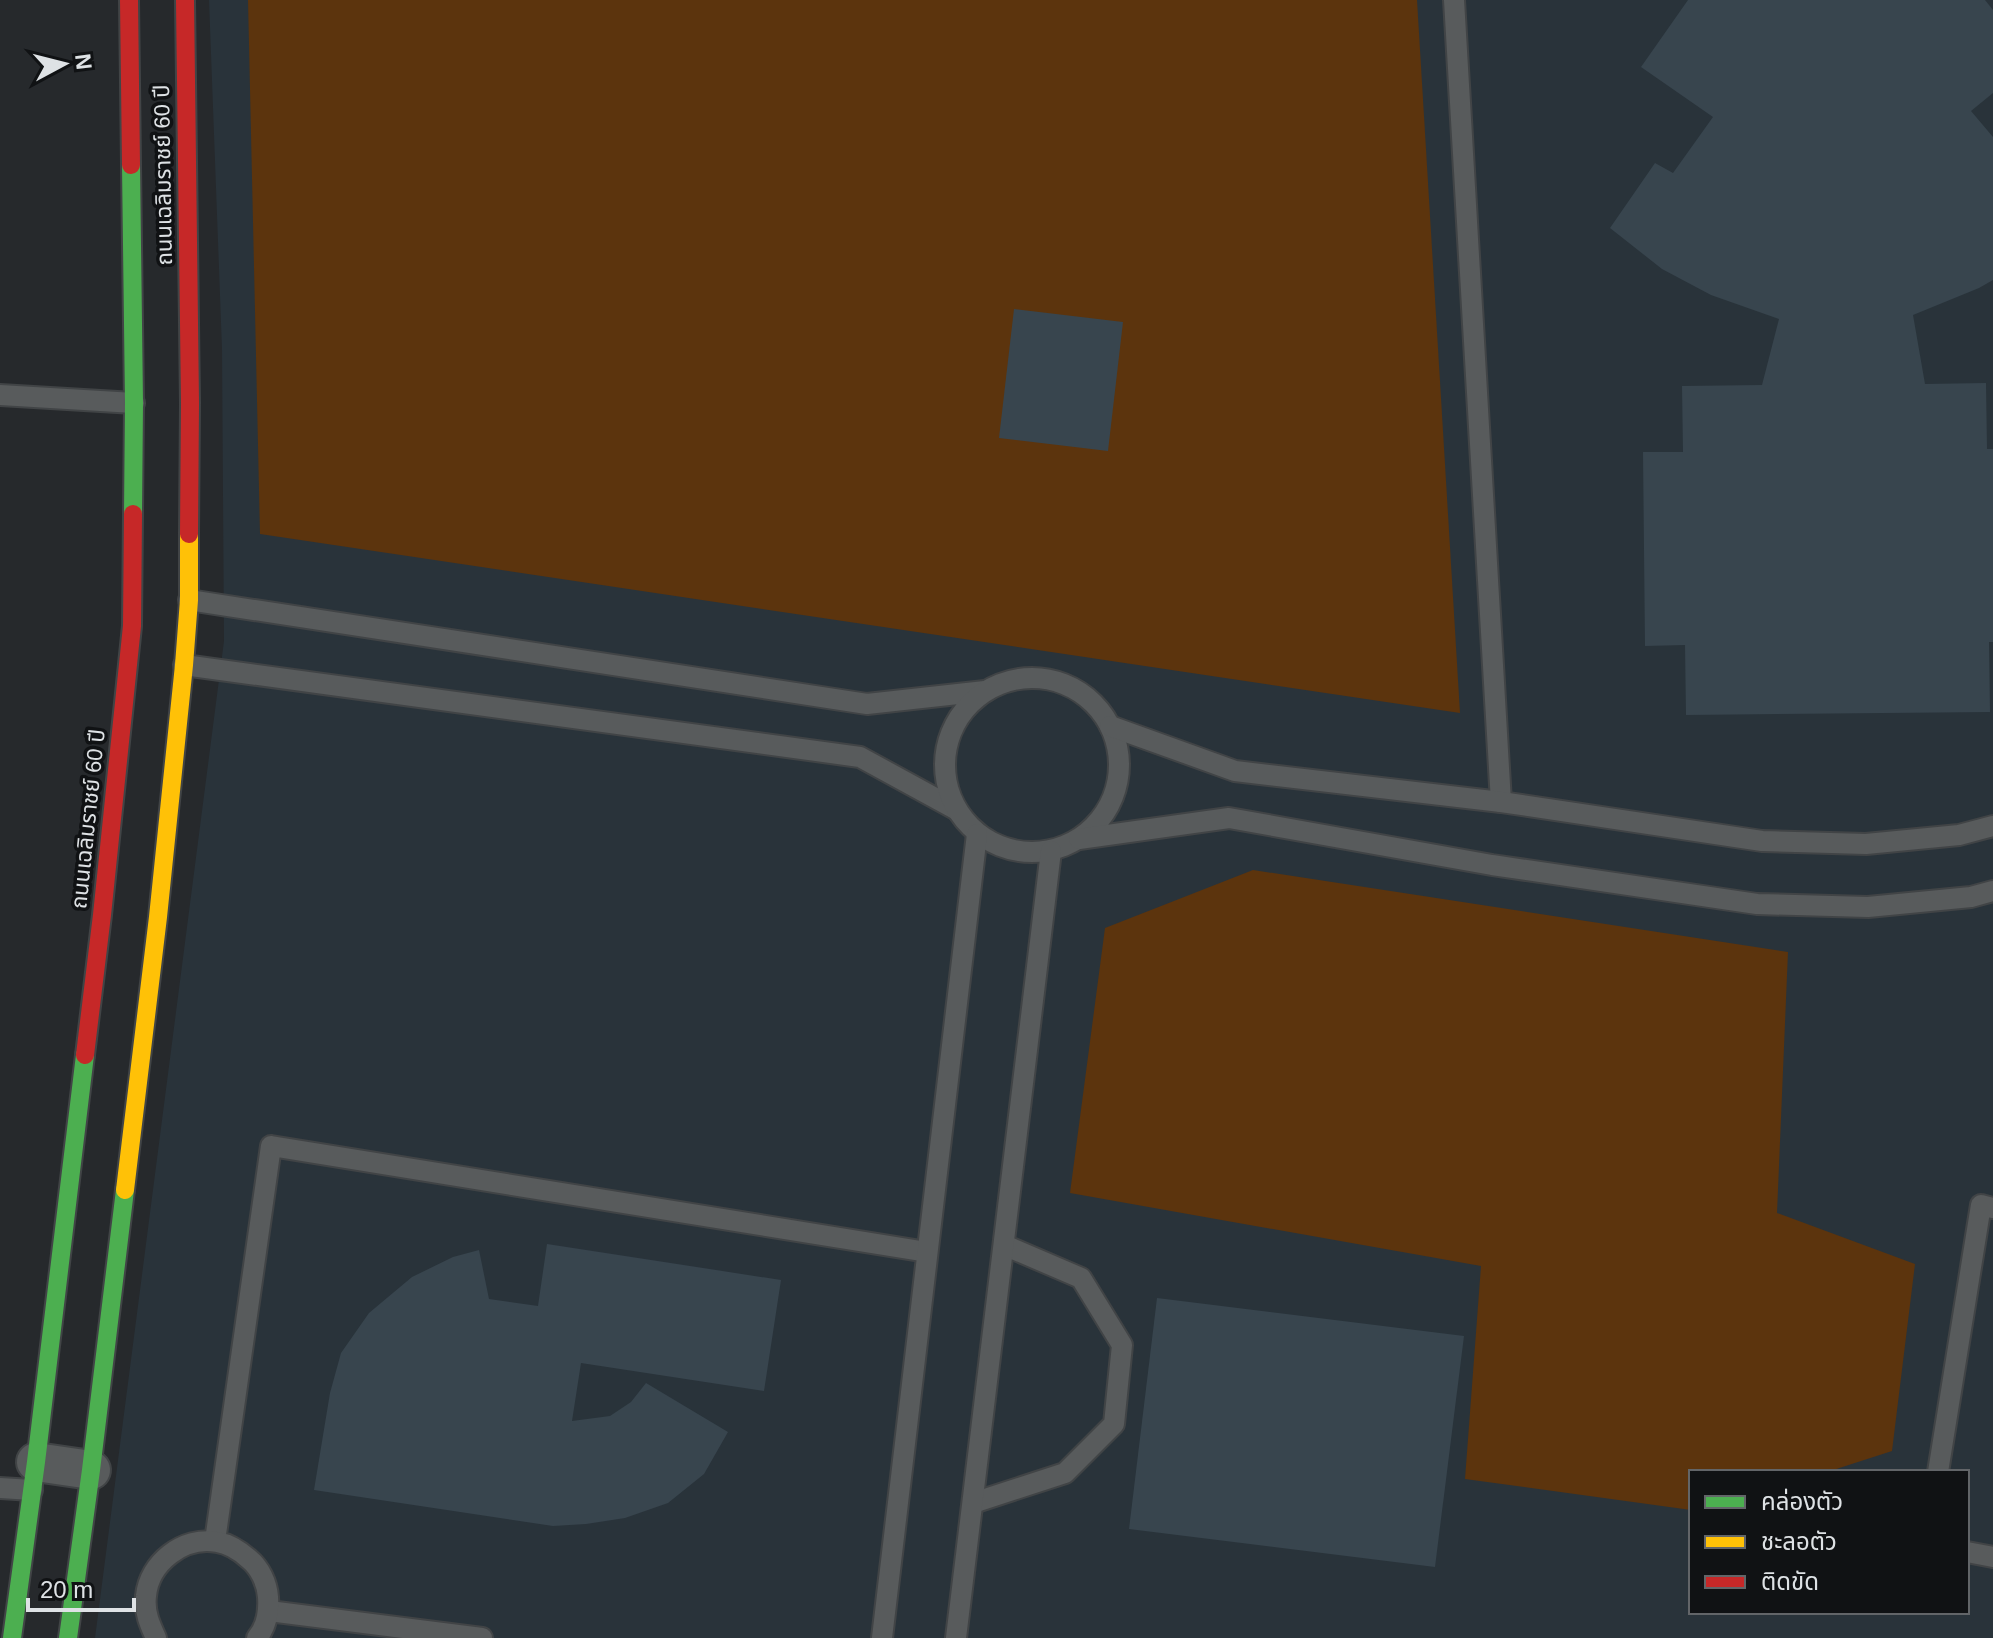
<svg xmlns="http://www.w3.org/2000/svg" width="1993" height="1638" font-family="Arial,'Noto Sans Thai',sans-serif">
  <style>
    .built { fill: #29333a; fill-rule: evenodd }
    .green { fill: #5c340d }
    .building { fill: #38454e }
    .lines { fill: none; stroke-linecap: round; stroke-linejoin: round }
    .lane-casing { stroke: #414446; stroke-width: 24 }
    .street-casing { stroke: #414446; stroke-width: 42 }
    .fast-casing { stroke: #414446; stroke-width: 22 }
    .slow-casing { stroke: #414446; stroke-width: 22 }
    .jam-casing { stroke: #414446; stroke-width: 22 }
    .lane { stroke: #585b5c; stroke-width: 20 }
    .street { stroke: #585b5c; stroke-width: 38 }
    .fast { stroke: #4caf50; stroke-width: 18 }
    .slow { stroke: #ffc107; stroke-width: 18 }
    .jam { stroke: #c62828; stroke-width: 18 }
    .labels { text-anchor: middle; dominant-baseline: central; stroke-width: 7; stroke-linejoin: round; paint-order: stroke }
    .street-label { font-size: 22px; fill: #dee2e5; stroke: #101214 }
  </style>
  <rect width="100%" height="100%" fill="#26292c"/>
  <path class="built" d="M 209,0 L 1993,0 L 1993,1638 L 95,1638 L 224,641 L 222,349 ZM 1691,1472 L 1967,1472 L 1967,1612 L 1691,1612 Z"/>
  <g class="green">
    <path d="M 248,0 L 1417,0 L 1460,713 L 260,534 Z"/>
    <path d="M 1253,870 L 1788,952 L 1777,1213 L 1915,1264 L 1892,1451 L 1827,1472 L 1691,1472 L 1691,1510 L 1465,1479 L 1481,1266 L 1070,1193 L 1105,928 Z"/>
  </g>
  <g class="building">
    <path d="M 1688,0 L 1985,0 L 1993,10 L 1993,93 L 1971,111 L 1993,137 L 1993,280 L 1979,288 L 1913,315 L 1925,384 L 1986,383 L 1987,449 L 1993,449 L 1993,642 L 1989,642 L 1990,712 L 1686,715 L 1685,645 L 1645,646 L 1643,452 L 1683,452 L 1682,386 L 1762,385 L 1779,319 L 1711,295 L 1662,269 L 1610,228 L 1655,163 L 1673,173 L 1713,117 L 1641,67 Z"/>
    <path d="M 1014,309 L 1123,322 L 1108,451 L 999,438 Z"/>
    <path d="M 547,1244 L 781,1280 L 764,1391 L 581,1363 L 572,1421 L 610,1416 L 631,1402 L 646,1383 L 728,1432 L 704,1474 L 668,1503 L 625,1518 L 586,1524 L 553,1526 L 314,1490 L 330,1393 L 341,1353 L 369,1313 L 412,1277 L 453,1257 L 479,1250 L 489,1299 L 538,1306 Z"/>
    <path d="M 1157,1298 L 1464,1336 L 1435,1567 L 1129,1529 Z"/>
  </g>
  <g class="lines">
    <g class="lane-casing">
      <g id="lane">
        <path d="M 1454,0 L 1501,802"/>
        <path d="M 0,395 L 134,403"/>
        <path d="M 189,600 L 867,704 L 985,691"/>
        <path d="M 184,665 L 860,757 L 957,810"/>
        <circle cx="1032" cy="765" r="87"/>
        <path d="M 1110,726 L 1235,771 L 1501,802 L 1762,841 L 1866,844 L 1959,835 L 1993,826"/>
        <path d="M 1079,839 L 1229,818 L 1492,865 L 1757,904 L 1868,907 L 1971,897 L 1993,891"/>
        <path d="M 1938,1472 L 1981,1205 L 1993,1208"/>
        <path d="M 0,1488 L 32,1490"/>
        <path d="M 973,1503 L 1065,1473 L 1114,1424 L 1122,1345 L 1081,1278 L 1004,1245"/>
        <path d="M 215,1541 L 271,1146 L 927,1252"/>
        <path d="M 1967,1552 L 1993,1557"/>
        <path d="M 269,1611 L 482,1638"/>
        <path d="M 156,1638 C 150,1625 144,1612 146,1596 C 149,1563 183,1536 217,1542 C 230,1544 239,1550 249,1559 C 260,1568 267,1583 268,1597 C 269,1611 267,1626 257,1638"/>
        <path d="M 882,1638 L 977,834"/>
        <path d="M 956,1638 L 1051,851"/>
      </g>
    </g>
    <g class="street-casing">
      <path id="street" d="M 36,1462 L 91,1470"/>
    </g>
    <g class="fast-casing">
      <g id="fast">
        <path d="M 131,165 L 134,403 L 133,514"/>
        <path d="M 12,1638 L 36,1462 L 85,1055"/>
        <path d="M 68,1638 L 91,1470 L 125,1190"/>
      </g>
    </g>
    <g class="slow-casing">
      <path id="slow" d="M 125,1190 L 158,917 L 184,665 L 189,600 L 189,534"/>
    </g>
    <g class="jam-casing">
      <g id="jam">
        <path d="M 129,0 L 131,165"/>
        <path d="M 185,0 L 190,403 L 189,534"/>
        <path d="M 85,1055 L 102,915 L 132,626 L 133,514"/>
      </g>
    </g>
    <use href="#lane" class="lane"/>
    <use href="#street" class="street"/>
    <use href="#fast" class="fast"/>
    <use href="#slow" class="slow"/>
    <use href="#jam" class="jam"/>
  </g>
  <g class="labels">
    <g class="street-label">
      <text transform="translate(163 175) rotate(-91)">ถนนเฉลิมราชย์ 60 ปี</text>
      <text transform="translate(88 819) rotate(-84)">ถนนเฉลิมราชย์ 60 ปี</text>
    </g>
  </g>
  <rect x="1689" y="1470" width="280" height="144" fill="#101214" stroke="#626568" stroke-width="2"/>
  <rect x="1705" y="1496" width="40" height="12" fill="#4caf50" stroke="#626568" stroke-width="2"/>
  <text x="1761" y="1510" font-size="24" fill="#dee2e5">คล่องตัว</text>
  <rect x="1705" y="1536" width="40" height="12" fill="#ffc107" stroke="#626568" stroke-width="2"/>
  <text x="1761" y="1550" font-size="24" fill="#dee2e5">ชะลอตัว</text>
  <rect x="1705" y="1576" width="40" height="12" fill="#c62828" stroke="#626568" stroke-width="2"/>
  <text x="1761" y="1590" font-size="24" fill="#dee2e5">ติดขัด</text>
  <g transform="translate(64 64) rotate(83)" stroke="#101214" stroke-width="6" paint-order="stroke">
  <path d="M0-6L14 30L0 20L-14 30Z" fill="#dee2e5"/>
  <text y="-12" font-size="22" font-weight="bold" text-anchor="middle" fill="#dee2e5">N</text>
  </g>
  <path d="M28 1598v12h106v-12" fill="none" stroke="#dee2e5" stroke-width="4"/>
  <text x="40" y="1598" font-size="24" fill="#dee2e5" stroke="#101214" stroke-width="6" paint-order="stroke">20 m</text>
</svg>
